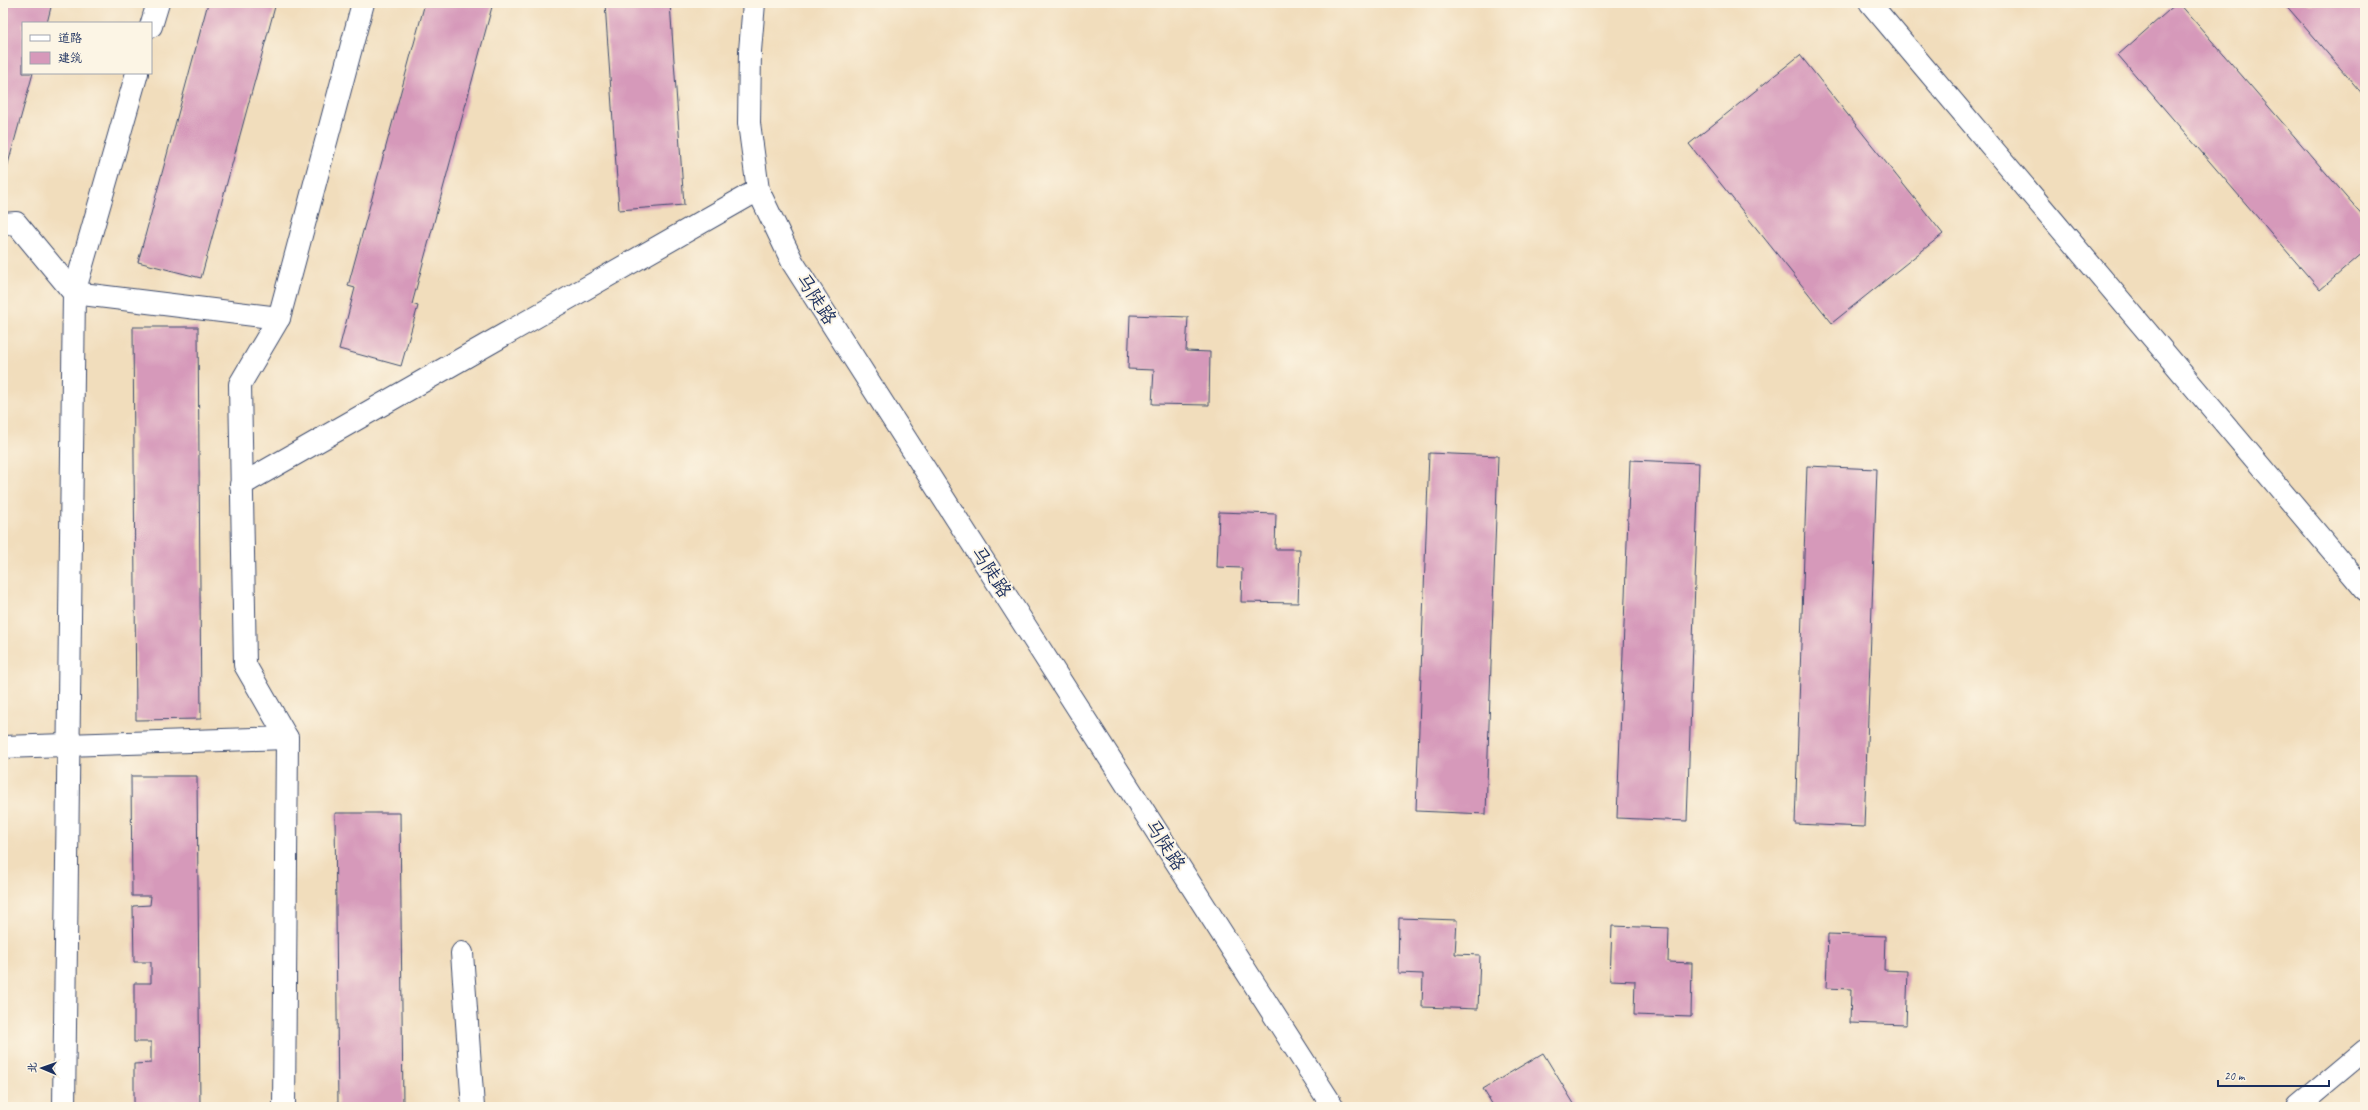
<svg xmlns="http://www.w3.org/2000/svg" width="2368" height="1110" font-family="Caveat,'LXGW WenKai TC',sans-serif">
  <style>
    .building { fill: #d699ba }
    .lines { fill: none; stroke-linecap: round; stroke-linejoin: round }
    .service-casing { stroke: #3b496c; stroke-width: 23 }
    .minor-casing { stroke: #3b496c; stroke-width: 24 }
    .tertiary-casing { stroke: #3b496c; stroke-width: 24 }
    .service { stroke: #fff; stroke-width: 21 }
    .minor { stroke: #fff; stroke-width: 22 }
    .tertiary { stroke: #fff; stroke-width: 22 }
    .labels { text-anchor: middle; dominant-baseline: central; stroke-width: 4; stroke-linejoin: round; paint-order: stroke }
    .street-label { font-size: 19px; fill: #1b2f5e; stroke: #fcf5e5 }
  </style>
  <rect width="100%" height="100%" fill="#fcf5e5"/>
  <filter id="ink" filterUnits="userSpaceOnUse"><feTurbulence type="fractalNoise" baseFrequency=".025" numOctaves="2"/><feDisplacementMap in="SourceGraphic" scale="8" xChannelSelector="R" yChannelSelector="G"/><feConvolveMatrix kernelMatrix="1 2 1 2 8 2 1 2 1" color-interpolation-filters="sRGB"/></filter>
  <filter id="wash" filterUnits="userSpaceOnUse"><feTurbulence type="fractalNoise" baseFrequency=".012" numOctaves="4" result="noise"/><feDisplacementMap in="SourceGraphic" scale="16" xChannelSelector="R" yChannelSelector="G"/><feGaussianBlur stdDeviation="0.9" result="paint"/><feColorMatrix in="noise" values="0 0 0 0 0 0 0 0 0 0 0 0 0 0 0 0 0 1.4 0 .05"/><feComposite in="paint" operator="in"/></filter>
  <g filter="url(#wash)">
    <rect width="100%" height="100%" fill="#f1ddbc"/>
    <g id="blocks">
      <g class="building">
        <path d="M 3,3 L 52,3 L 47,23 L 23,23 L 23,73 L 33,73 L 3,182 Z"/>
        <path d="M 208,3 L 276,3 L 201,278 L 138,262 Z"/>
        <path d="M 425,3 L 493,3 L 412,304 L 418,306 L 401,366 L 339,349 L 355,288 L 348,286 Z"/>
        <path d="M 605,3 L 670,3 L 684,205 L 619,210 Z"/>
        <path d="M 2177,3 L 2179,3 L 2365,218 L 2365,251 L 2320,290 L 2118,55 Z"/>
        <path d="M 2284,3 L 2365,3 L 2365,97 Z"/>
        <path d="M 1800,55 L 1943,234 L 1832,323 L 1689,144 Z"/>
        <path d="M 1130,315 L 1188,317 L 1186,351 L 1210,352 L 1209,405 L 1152,404 L 1154,370 L 1128,369 Z"/>
        <path d="M 133,327 L 198,327 L 201,719 L 136,720 Z"/>
        <path d="M 1429,453 L 1498,456 L 1486,814 L 1416,811 Z"/>
        <path d="M 1630,460 L 1699,463 L 1687,821 L 1617,818 Z"/>
        <path d="M 1807,466 L 1877,469 L 1864,827 L 1795,824 Z"/>
        <path d="M 1219,512 L 1276,514 L 1275,549 L 1300,549 L 1298,603 L 1241,602 L 1242,568 L 1217,567 Z"/>
        <path d="M 131,776 L 197,776 L 200,1107 L 134,1107 L 134,1064 L 151,1063 L 151,1042 L 134,1042 L 134,983 L 151,983 L 151,962 L 134,962 L 133,906 L 150,905 L 151,896 L 132,896 Z"/>
        <path d="M 335,813 L 400,813 L 403,1107 L 338,1107 Z"/>
        <path d="M 1399,918 L 1457,920 L 1455,954 L 1480,955 L 1478,1009 L 1422,1007 L 1423,974 L 1398,973 Z"/>
        <path d="M 1612,926 L 1669,928 L 1668,962 L 1692,963 L 1691,1017 L 1634,1015 L 1635,981 L 1610,980 Z"/>
        <path d="M 1828,934 L 1885,936 L 1884,970 L 1908,971 L 1906,1025 L 1850,1023 L 1851,989 L 1826,988 Z"/>
        <path d="M 1543,1053 L 1576,1107 L 1494,1107 L 1483,1089 Z"/>
      </g>
    </g>
  </g>
  <g filter="url(#ink)">
    <use href="#blocks" fill-opacity="0" stroke="#3b496c" stroke-width="1"/>
    <g class="lines">
      <g class="service-casing">
        <g id="service">
          <path d="M 1870,3 L 2365,590"/>
          <path d="M 2297,1107 L 2365,1050"/>
        </g>
      </g>
      <g class="minor-casing">
        <g id="minor">
          <path d="M 151,26 L 158,3"/>
          <path d="M 3,224 L 16,223 L 74,293 L 279,318"/>
          <path d="M 241,485 L 758,190"/>
          <path d="M 3,747 L 287,738"/>
          <path d="M 462,953 L 473,1107"/>
          <path d="M 64,1107 L 74,293 L 137,73"/>
          <path d="M 284,1107 L 287,738 L 245,665 L 240,384 L 279,318 L 363,3"/>
        </g>
      </g>
      <g class="tertiary-casing">
        <path id="tertiary" d="M 754,3 L 750,51 L 749,123 L 758,190 L 793,263 L 1333,1107"/>
      </g>
      <use href="#service" class="service"/>
      <use href="#minor" class="minor"/>
      <use href="#tertiary" class="tertiary"/>
    </g>
  </g>
  <g class="labels">
    <g class="street-label">
      <text transform="translate(816 299) rotate(57)">马陡路</text>
      <text transform="translate(991 572) rotate(57)">马陡路</text>
      <text transform="translate(1165 845) rotate(57)">马陡路</text>
    </g>
  </g>
  <rect width="2368" height="1110" fill="none" stroke="#fcf5e5" stroke-width="16"/>
  <rect x="22" y="22" width="130" height="52" fill="#fcf5e5" stroke="#a2a6af"/>
  <rect x="30" y="35" width="20" height="6" fill="#ffffff" stroke="#a2a6af"/>
  <text x="58" y="42" font-size="12" fill="#1b2f5e">道路</text>
  <rect x="30" y="52" width="20" height="12" fill="#d699ba" stroke="#a2a6af"/>
  <text x="58" y="62" font-size="12" fill="#1b2f5e">建筑</text>
  <g transform="translate(42 1068) rotate(272)" stroke="#fcf5e5" stroke-width="3" paint-order="stroke">
  <path d="M0-3L7 15L0 10L-7 15Z" fill="#1b2f5e"/>
  <text y="-6" font-size="11" font-weight="bold" text-anchor="middle" fill="#1b2f5e">北</text>
  </g>
  <path d="M2218 1080v6h111v-6" fill="none" stroke="#1b2f5e" stroke-width="2"/>
  <text x="2224" y="1080" font-size="12" fill="#1b2f5e" stroke="#fcf5e5" stroke-width="3" paint-order="stroke">20 m</text>
</svg>
